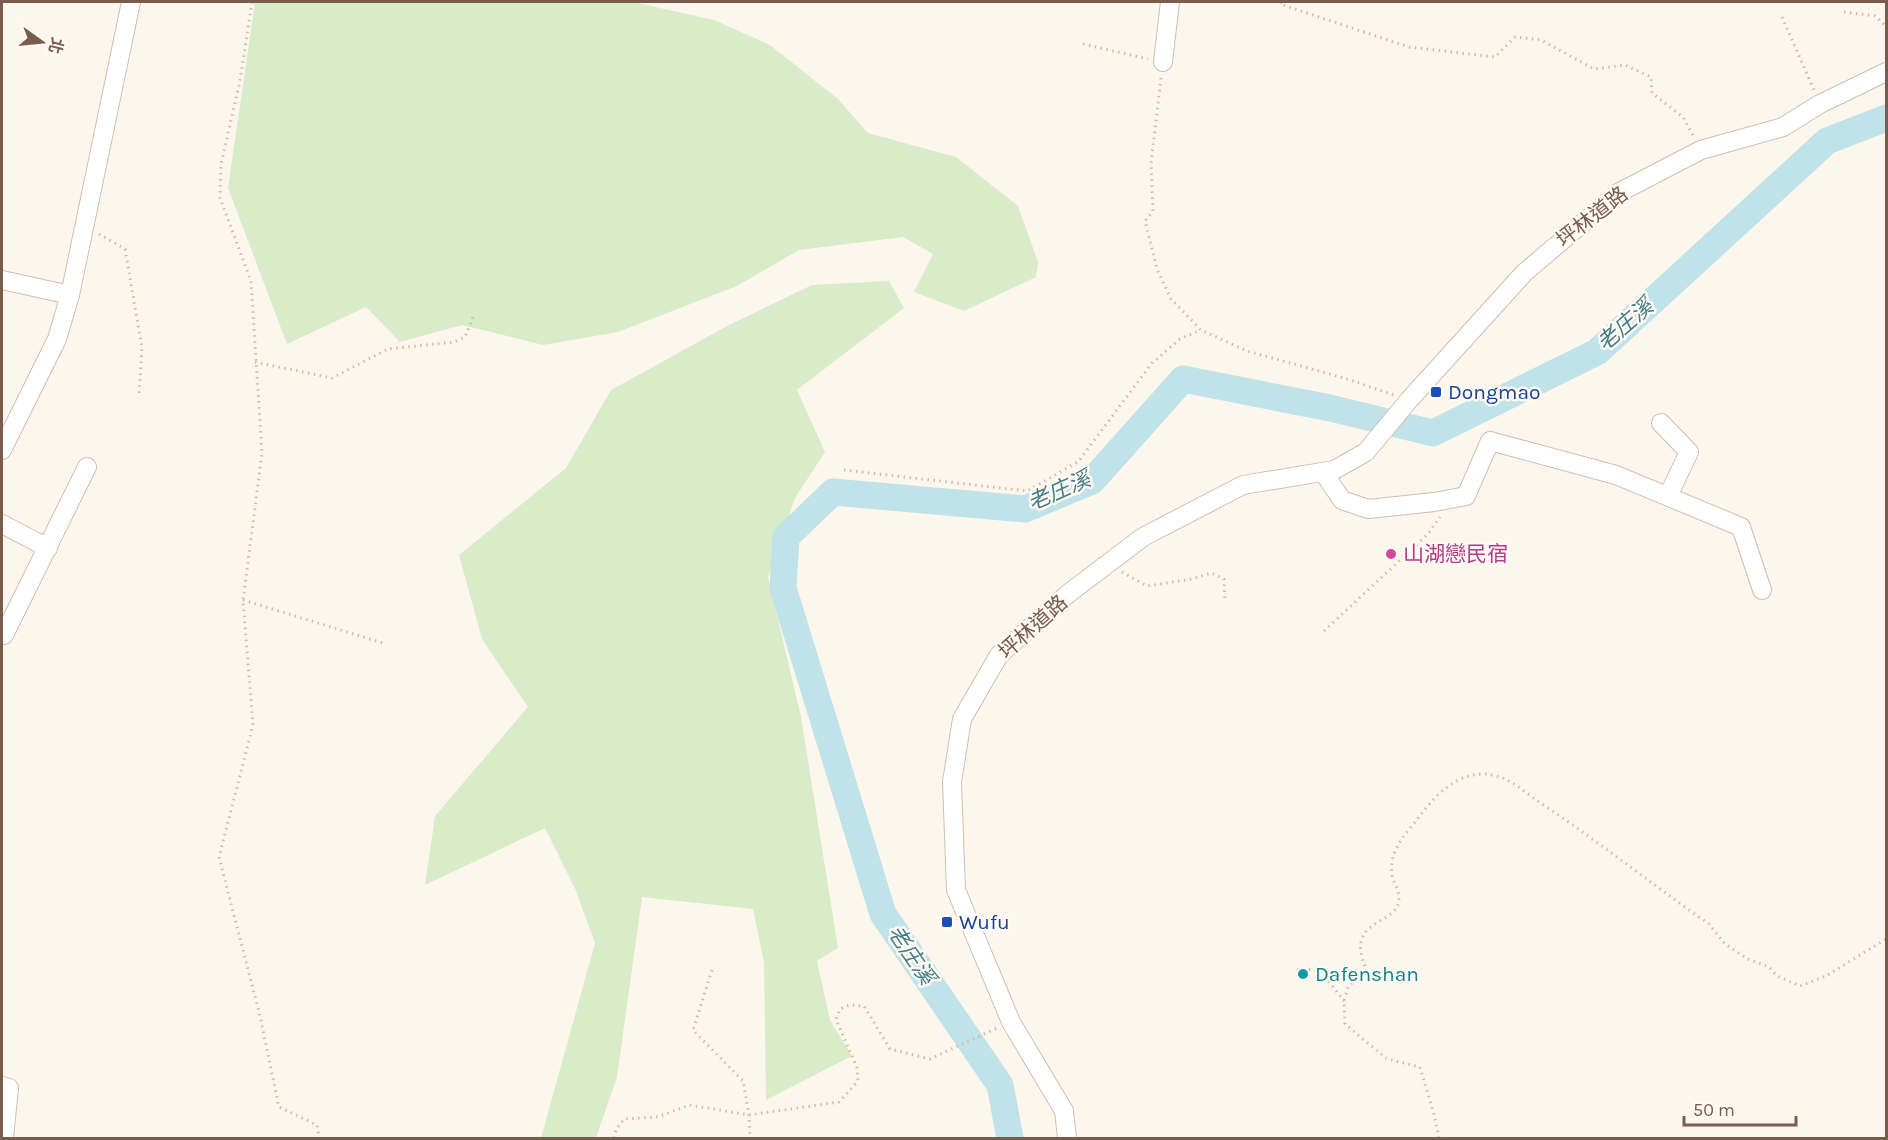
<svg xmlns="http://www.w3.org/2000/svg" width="1888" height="1140" font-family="Karla,'Noto Sans TC',sans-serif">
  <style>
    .green { fill: #d8ecc9 }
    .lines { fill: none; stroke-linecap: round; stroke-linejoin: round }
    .river { stroke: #bfe3e8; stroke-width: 27 }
    .minor-casing { stroke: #d1beb0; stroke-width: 20 }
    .path { stroke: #d9b8a5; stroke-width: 3; stroke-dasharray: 1.5 4.5; stroke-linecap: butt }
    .minor { stroke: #fff; stroke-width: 18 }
    .transit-dot { fill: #1a4fb4; stroke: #fffaf3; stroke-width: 2 }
    .hotel-dot { fill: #d1479c; stroke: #fffaf3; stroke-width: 2 }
    .culture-dot { fill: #0f9aa8; stroke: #fffaf3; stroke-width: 2 }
    .labels { text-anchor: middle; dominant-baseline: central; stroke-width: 5; stroke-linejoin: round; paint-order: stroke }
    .street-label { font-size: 21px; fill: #7a5c4d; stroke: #fffaf3 }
    .transit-label { font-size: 21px; fill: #164399; stroke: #fffaf3; text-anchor: start }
    .hotel-label { font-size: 21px; fill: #b23c85; stroke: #fffaf3; text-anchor: start }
    .culture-label { font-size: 21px; fill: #0d838f; stroke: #fffaf3; text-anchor: start }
    .water-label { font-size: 22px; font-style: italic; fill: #437c86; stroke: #fffaf3 }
  </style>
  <rect width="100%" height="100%" fill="#fdf6ec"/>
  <g class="green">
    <path d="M 255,2 L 633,2 L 714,20 L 770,45 L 838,99 L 868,133 L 956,157 L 1018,206 L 1038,262 L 1036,277 L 964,311 L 914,292 L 933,254 L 903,237 L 799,250 L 737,286 L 618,332 L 543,345 L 462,325 L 400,342 L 366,307 L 287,344 L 228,188 Z"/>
    <path d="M 889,281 L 904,308 L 797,390 L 825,452 L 795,498 L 768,577 L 801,717 L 838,948 L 817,961 L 830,1020 L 852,1056 L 766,1100 L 764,963 L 753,909 L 642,897 L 617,1077 L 596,1138 L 541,1138 L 595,943 L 576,891 L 545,828 L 425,885 L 435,816 L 528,707 L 482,639 L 459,555 L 566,468 L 611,390 L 729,325 L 812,285 Z"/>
  </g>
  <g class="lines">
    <path class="river" d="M 1010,1138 L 1000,1085 L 883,914 L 783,588 L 786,537 L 833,492 L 1025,509 L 1092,481 L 1183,379 L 1330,408 L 1433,433 L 1597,352 L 1827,141 L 1886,118"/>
    <g class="minor-casing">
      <g id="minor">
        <path d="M 1163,62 L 1170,2"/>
        <path d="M 2,280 L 70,295"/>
        <path d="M 1661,423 L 1689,452 L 1668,496"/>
        <path d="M 2,450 L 57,339 L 70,295 L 131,2"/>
        <path d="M 1323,472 L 1342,500 L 1368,509 L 1434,502 L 1466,496 L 1490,441 L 1616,475 L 1741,527 L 1762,590"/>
        <path d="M 2,524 L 48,548"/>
        <path d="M 4,635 L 87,467"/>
        <path d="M 2,1086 L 9,1088 L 4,1138"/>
        <path d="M 1067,1138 L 1064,1111 L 1011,1022 L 956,890 L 952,782 L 962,719 L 999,655 L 1069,593 L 1143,537 L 1243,485 L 1334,470 L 1366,452 L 1409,400 L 1524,273 L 1618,193 L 1701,150 L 1783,127 L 1820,104 L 1886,72"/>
      </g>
    </g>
    <g class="path">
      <path d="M 252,2 L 240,81 L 221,164 L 220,198 L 251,281 L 262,453 L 243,600 L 253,725 L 219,857 L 260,1016 L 279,1107 L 317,1125 L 319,1138"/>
      <path d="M 1281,2 L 1280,4 L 1409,47 L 1495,57 L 1515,37 L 1541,40 L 1594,69 L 1625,65 L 1651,77 L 1652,93 L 1683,117 L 1694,137"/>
      <path d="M 1844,12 L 1875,16 L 1886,26"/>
      <path d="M 1782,17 L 1814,90"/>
      <path d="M 1083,44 L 1148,59"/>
      <path d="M 1161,78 L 1151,163 L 1153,211 L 1145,221 L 1157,269 L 1171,299 L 1201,330 L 1247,351 L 1344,378 L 1394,395"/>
      <path d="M 99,234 L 125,249 L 142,348 L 139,395"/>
      <path d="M 255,362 L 332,378 L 388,349 L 454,342 L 465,337 L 473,317"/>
      <path d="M 844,470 L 1027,491 L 1078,462 L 1152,363 L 1180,339 L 1201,330"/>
      <path d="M 1122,572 L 1147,586 L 1192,579 L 1211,573 L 1224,579 L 1225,602"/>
      <path d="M 243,600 L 383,643"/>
      <path d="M 1324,631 L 1428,534 L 1440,517"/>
      <path d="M 712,970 L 693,1030 L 743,1081 L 749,1115 L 750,1138"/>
      <path d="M 1297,970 L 1313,969 L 1326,978 L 1344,1001"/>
      <path d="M 614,1138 L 616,1130 L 624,1119 L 658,1117 L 689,1105 L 749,1115 L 839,1102 L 858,1081 L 857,1068 L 836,1019 L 840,1009 L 849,1005 L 864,1006 L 890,1049 L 930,1059 L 997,1028"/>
      <path d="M 1439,1138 L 1434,1114 L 1420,1067 L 1387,1059 L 1345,1024 L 1344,1001 L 1348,987 L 1366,969 C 1342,912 1407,929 1398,892 C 1397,886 1393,881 1392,875 C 1388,849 1408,832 1423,812 C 1439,790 1466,767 1496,776 C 1513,780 1527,794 1542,804 C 1599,842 1653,885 1709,924 L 1725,944 L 1748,959 L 1769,967 L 1777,976 L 1800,986 L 1826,976 L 1886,939"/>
    </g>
    <use href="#minor" class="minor"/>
  </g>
  <g class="transit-dot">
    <rect x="1430" y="386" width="12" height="12" rx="3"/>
    <rect x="941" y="916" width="12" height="12" rx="3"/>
  </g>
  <circle class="hotel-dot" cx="1391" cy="554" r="6"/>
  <circle class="culture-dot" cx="1303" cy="974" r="6"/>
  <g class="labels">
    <g class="street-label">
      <text transform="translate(1592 217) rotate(-38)">坪林道路</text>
      <text transform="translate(1033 627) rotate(-42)">坪林道路</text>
    </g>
    <g class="transit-label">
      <text x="1448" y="392">Dongmao</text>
      <text x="959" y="922">Wufu</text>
    </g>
    <g class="hotel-label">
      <text x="1403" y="554">山湖戀民宿</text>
    </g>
    <g class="culture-label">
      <text x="1315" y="974">Dafenshan</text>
    </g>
    <g class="water-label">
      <text transform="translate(1625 325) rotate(-41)">老庄溪</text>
      <text transform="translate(1059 491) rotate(-24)">老庄溪</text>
      <text transform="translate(911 955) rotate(56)">老庄溪</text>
    </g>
  </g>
  <rect width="1888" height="1140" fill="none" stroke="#7a5c4d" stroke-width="6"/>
  <g transform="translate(42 42) rotate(105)" stroke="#fffaf3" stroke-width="4.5" paint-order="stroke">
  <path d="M0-4.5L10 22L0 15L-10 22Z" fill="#7a5c4d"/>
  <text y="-9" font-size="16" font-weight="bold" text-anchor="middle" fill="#7a5c4d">北</text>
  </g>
  <path d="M1684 1116v9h112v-9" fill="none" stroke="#7a5c4d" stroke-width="3"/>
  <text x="1693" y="1116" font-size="18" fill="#7a5c4d" stroke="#fffaf3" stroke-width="4.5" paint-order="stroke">50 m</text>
</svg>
